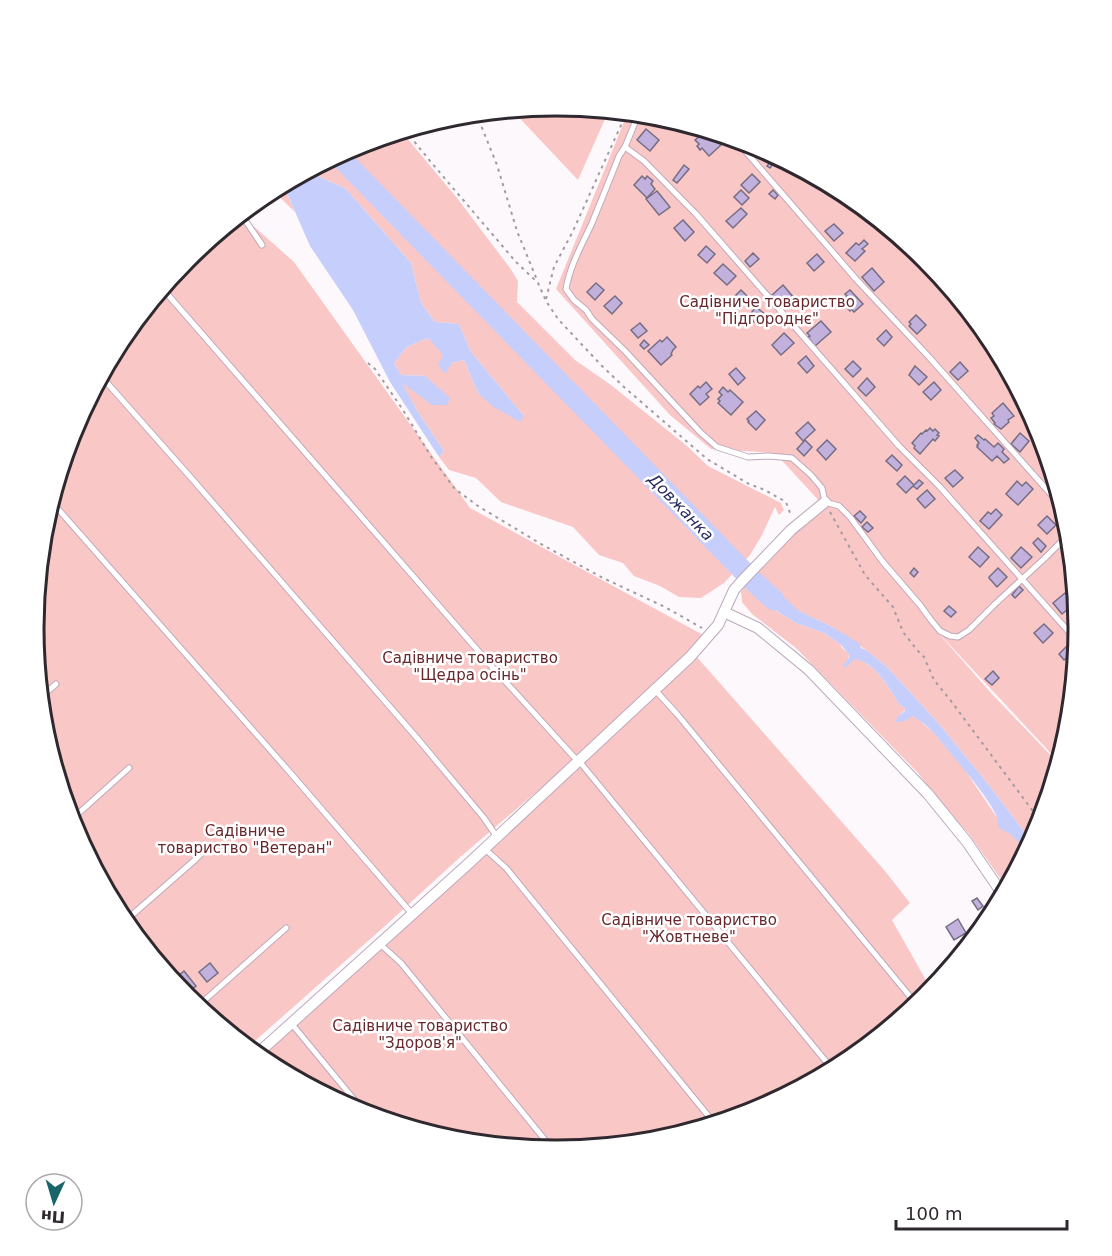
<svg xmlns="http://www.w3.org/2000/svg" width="1112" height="1256" font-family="'DejaVu Sans',sans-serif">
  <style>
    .green { fill: #fac7c7 }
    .water { fill: #c6cefb }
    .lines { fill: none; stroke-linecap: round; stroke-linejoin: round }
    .river { stroke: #c6cefb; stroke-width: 21 }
    .building { fill: #c2b1dd; stroke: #756d83; stroke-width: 1.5 }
    .service-casing { stroke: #bda9bc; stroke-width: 7 }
    .minor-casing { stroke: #bda9bc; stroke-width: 12 }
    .path { stroke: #a29ca1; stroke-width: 2; stroke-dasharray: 3 4.5; stroke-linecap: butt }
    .service { stroke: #fff; stroke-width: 5 }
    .minor { stroke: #fff; stroke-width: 10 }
    .labels { text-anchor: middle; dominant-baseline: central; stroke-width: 5; stroke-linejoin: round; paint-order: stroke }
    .park-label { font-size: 15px; fill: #67272b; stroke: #fff }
    .water-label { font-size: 16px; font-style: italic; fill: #272a5f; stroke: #fff }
    .rim { fill: none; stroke: #2f282f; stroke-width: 3 }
  </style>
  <rect width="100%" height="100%" fill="#fdf8fc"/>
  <g class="green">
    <path d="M 556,105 L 609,110 L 578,180 L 511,109 Z"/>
    <path d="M 628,112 L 658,115 L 756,145 L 847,193 L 926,258 L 991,338 L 1039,428 L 1069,526 L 1079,628 L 1069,730 L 1059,762 L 934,628 L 991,693 L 1059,764 L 1039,828 L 1032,842 L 988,784 L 940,725 L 887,667 L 866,650 L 832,627 L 799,611 L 782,597 L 756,577 L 753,569 L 822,504 L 775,453 L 711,449 L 670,415 L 556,289 Z"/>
    <path d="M 401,131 L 457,198 L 510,268 L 518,281 L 517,302 L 575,360 L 611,385 L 687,446 L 708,466 L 781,503 L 784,510 L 779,515 L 775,507 L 762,535 L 750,555 L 724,583 L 701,598 L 679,597 L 660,586 L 634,576 L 623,563 L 599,555 L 573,527 L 501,502 L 476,478 L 449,470 L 439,457 L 444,451 L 418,412 L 401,382 L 425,376 L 401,375 L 394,363 L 407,347 L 428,338 L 444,355 L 444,374 L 452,363 L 464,360 L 478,393 L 524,416 L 471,352 L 459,324 L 435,322 L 421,303 L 411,263 L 345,188 L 306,171 L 356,145 Z"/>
    <path d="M 283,184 L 295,212 L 272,190 Z"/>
    <path d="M 240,214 L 294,262 L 470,508 L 705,636 L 672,676 L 458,859 L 386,925 L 247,1048 L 186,998 L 121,918 L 73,828 L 43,730 L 33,628 L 43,526 L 73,428 L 121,337 L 186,258 Z"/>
    <path d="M 753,581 L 753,585 L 766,598 L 778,612 L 796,623 L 824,633 L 840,644 L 842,648 L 849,653 L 848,665 L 854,658 C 873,663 883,679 893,694 C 897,700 898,705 905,708 L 905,710 L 899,715 L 912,716 L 918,719 L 934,733 L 965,770 L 1006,831 L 1015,837 L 1026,853 L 1007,888 L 969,834 L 942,805 L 918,773 L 796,648 L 752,614 L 742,602 L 741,592 L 746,585 Z"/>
    <path d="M 696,656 L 885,871 L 910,903 L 892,920 L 932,991 L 926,998 L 846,1063 L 756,1111 L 658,1141 L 556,1151 L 454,1141 L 356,1111 L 265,1063 L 256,1055 Z"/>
  </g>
  <g class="water">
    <path d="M 306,171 L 345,188 L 411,263 L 421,303 L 435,322 L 459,324 L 471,352 L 524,416 L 520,422 L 492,406 L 478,393 L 464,360 L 452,363 L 445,374 L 438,365 L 443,355 L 428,338 L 407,347 L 394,363 L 401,375 L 425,376 L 450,398 L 447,405 L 432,405 L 402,383 L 418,412 L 444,451 L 439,457 L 390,382 L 353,310 L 310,246 L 283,184 Z"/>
    <path d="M 756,577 L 760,580 L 765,580 L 799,611 L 832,627 L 859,643 L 861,648 L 866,650 L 887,667 L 940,725 L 988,784 L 1032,842 L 1026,853 C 1018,842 1012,832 999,829 C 998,824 998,819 996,815 C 985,793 967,774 952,755 C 939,740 930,725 912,716 L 907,720 L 897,723 L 896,720 L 899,715 L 905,711 L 905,708 C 898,705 897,700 893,694 C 883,679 873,663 855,659 L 845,668 L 843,665 L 849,658 L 849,654 L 840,644 L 824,633 L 796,623 L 778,612 L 766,598 L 750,582 Z"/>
  </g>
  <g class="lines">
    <path class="river" d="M 338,155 L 753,581 L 774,600"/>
  </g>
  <g class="building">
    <path d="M 646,129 L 659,140 L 650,151 L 637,140 Z"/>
    <path d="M 707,130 L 721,145 L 709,156 L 702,148 L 700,150 L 697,146 L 699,144 L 695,140 Z"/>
    <path d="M 773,158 L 776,160 L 770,168 L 767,166 Z"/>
    <path d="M 684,165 L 689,169 L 677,183 L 673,180 Z"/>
    <path d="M 752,174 L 760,182 L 749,193 L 741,185 Z"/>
    <path d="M 642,176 L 645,179 L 647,176 L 653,181 L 651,184 L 655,189 L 647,198 L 634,185 Z"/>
    <path d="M 741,190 L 749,198 L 742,205 L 734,197 Z"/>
    <path d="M 773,190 L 778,195 L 775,199 L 769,194 Z"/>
    <path d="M 657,191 L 670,207 L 659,215 L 646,199 Z"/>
    <path d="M 741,208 L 747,214 L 733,228 L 726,221 Z"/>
    <path d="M 683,220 L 694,232 L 685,241 L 674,228 Z"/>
    <path d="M 834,224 L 843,233 L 834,241 L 825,231 Z"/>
    <path d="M 864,240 L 868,244 L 862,249 L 865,251 L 855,261 L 846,253 L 856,243 L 859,245 Z"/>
    <path d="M 706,246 L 715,254 L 707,263 L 698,255 Z"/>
    <path d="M 753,253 L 759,259 L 750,267 L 745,261 Z"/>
    <path d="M 817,254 L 824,262 L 814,271 L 807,263 Z"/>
    <path d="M 723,264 L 736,276 L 727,285 L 714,273 Z"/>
    <path d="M 872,268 L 884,282 L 874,291 L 862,277 Z"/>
    <path d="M 596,283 L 604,290 L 595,300 L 587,292 Z"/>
    <path d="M 783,285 L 794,298 L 783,308 L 772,295 Z"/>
    <path d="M 741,290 L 749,298 L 739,308 L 731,300 Z"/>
    <path d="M 850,290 L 863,304 L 854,312 L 851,309 L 850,311 L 842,302 L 847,296 L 845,294 Z"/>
    <path d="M 615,296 L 622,303 L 612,314 L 604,306 Z"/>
    <path d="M 756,307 L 766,315 L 758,325 L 748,317 Z"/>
    <path d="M 916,315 L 926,325 L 917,334 L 909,326 L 911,324 L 909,322 Z"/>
    <path d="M 821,321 L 831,332 L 815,346 L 808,337 L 810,336 L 807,333 Z"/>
    <path d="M 640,323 L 647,331 L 638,338 L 631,330 Z"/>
    <path d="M 886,330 L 892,337 L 884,346 L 877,339 Z"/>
    <path d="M 784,333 L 794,343 L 781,355 L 772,345 Z"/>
    <path d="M 667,337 L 676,347 L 673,350 L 671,354 L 672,355 L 661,365 L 648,351 L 660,340 L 662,342 Z"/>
    <path d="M 644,340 L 649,345 L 644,349 L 640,345 Z"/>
    <path d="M 806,356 L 814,366 L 807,373 L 798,363 Z"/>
    <path d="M 853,361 L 861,369 L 853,377 L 845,369 Z"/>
    <path d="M 960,362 L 968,371 L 958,380 L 950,372 Z"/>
    <path d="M 915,366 L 927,377 L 919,385 L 909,375 Z"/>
    <path d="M 736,368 L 745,378 L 738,385 L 729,374 Z"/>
    <path d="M 867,378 L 875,387 L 866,396 L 858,388 Z"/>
    <path d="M 706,382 L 712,389 L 706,394 L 709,397 L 700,405 L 690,394 L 698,386 L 700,388 Z"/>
    <path d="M 934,382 L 941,390 L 931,400 L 923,392 Z"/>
    <path d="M 723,387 L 728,392 L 730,390 L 743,402 L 731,415 L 718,403 L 720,401 L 718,399 L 722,395 L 719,392 Z"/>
    <path d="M 1003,403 L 1014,416 L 1008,420 L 1009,422 L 1001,429 L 994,424 L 995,423 L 991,418 L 994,416 L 992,413 Z"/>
    <path d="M 756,411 L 765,420 L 756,430 L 748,422 L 749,421 L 747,419 Z"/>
    <path d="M 808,422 L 815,430 L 803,441 L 796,433 Z"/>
    <path d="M 930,428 L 933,431 L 935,429 L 939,433 L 937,435 L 939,436 L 935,441 L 933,439 L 920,454 L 914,448 L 915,446 L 912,443 L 921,433 L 922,434 L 926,430 L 927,431 Z"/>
    <path d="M 1020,433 L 1029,441 L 1020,452 L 1011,444 Z"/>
    <path d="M 978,435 L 984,440 L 985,439 L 994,447 L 998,443 L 1004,449 L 1002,452 L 1009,459 L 1004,463 L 997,456 L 992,461 L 977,447 L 978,446 L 977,445 L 979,443 L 975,438 Z"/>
    <path d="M 805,440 L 812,447 L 804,456 L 797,449 Z"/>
    <path d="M 827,440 L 836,449 L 826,460 L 817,450 Z"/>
    <path d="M 892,455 L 902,465 L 897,471 L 886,461 Z"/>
    <path d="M 955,470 L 963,478 L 953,487 L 945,478 Z"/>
    <path d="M 905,476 L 914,485 L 919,480 L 923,483 L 917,489 L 913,486 L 906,493 L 897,484 Z"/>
    <path d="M 1017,481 L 1022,486 L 1026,482 L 1033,489 L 1018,505 L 1006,494 Z"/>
    <path d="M 927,490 L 935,499 L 925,508 L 917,499 Z"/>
    <path d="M 996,509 L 1002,515 L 989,529 L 980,521 L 988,512 L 991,514 Z"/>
    <path d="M 860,511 L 866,517 L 861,523 L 854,516 Z"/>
    <path d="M 1047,516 L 1056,525 L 1047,534 L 1038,525 Z"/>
    <path d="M 867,522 L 873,528 L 868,532 L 862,527 Z"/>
    <path d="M 1038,538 L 1046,546 L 1041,552 L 1033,543 Z"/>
    <path d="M 978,547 L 989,557 L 980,567 L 969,557 Z"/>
    <path d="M 1021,547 L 1032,557 L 1021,568 L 1011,558 Z"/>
    <path d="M 914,568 L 918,572 L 914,577 L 910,573 Z"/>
    <path d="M 998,568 L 1007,577 L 997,587 L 989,578 L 989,577 Z"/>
    <path d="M 1019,586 L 1023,590 L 1015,598 L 1012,595 Z"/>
    <path d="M 1065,593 L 1074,604 L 1062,614 L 1053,603 Z"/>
    <path d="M 949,606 L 956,612 L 951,617 L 944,611 Z"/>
    <path d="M 1077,612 L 1079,628 L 1078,633 L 1069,624 L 1071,622 L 1069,621 Z"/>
    <path d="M 1044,624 L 1053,633 L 1043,643 L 1034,633 Z"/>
    <path d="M 1067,646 L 1073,652 L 1064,660 L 1059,654 Z"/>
    <path d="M 993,671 L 999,678 L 992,685 L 985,679 Z"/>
    <path d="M 977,898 L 983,906 L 978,910 L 972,901 Z"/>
    <path d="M 958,919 L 966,933 L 954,940 L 946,927 Z"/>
    <path d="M 210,963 L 218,973 L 207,982 L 199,972 Z"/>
    <path d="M 184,971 L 196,986 L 184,995 L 172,981 Z"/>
  </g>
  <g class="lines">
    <g class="service-casing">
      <g id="service">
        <path d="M 639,113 L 625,147 L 619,156 C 610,179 601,201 592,223 C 582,245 570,265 566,289 L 574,300 L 586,310 L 592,319 L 625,351 L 700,432 L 717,447 L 748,457 L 769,456 L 792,458 L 811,475 L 822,488 L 825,502 L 839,506 L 850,517 L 883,562 L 920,605 L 931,620 L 940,631 L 950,636 L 958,637 L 969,630 L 995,604 L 1045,558 L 1070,533"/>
        <path d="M 734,138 L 856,279 L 929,357 L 1064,509"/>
        <path d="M 625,147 L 644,161 L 696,214 L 899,446 L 940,487 L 1078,642"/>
        <path d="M 240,214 L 243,217 L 262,245"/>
        <path d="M 162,288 L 494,669 L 574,757 L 579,761 L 833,1070"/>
        <path d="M 101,376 L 193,480 L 417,738 L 484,818 L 497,837"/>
        <path d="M 51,501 L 287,769 L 413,915"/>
        <path d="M 656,691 L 677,714 L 917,1005"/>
        <path d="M 40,698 L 56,684"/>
        <path d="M 70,821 L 129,768"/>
        <path d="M 485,849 L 506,868 L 715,1124"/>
        <path d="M 124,922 L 196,859 L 210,845"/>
        <path d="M 380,944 L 401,963 L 554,1151"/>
        <path d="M 197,1007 L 286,928"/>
        <path d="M 291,1023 L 366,1114"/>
      </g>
    </g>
    <g class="minor-casing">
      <g id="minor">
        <path d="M 724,612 L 758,628 L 809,670 L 928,794 L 967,842 L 1003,895"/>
        <path d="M 256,1055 L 467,865 L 690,657 L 718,625 L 734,590 L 742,581 L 791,530 L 825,502"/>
      </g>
    </g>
    <g class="path">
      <path d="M 476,113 L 497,165 L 517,231 L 537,280"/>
      <path d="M 405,130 L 430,161 L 516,262 L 538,283 L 546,301 L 558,319 L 601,365 L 624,387 L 707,459 L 749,484 L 765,490 L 786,502 L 790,513 L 791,517"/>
      <path d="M 546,299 L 554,267 L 573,231 L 627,112"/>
      <path d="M 368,363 L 375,369 L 403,410 L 432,458 L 455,489 L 478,506 L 541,544 L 603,578 L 665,607 L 702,628"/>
      <path d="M 830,512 L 865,575 L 893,607 L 903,632 L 917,650 L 924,657 L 934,680 L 951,701 L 1041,822"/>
    </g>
    <use href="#service" class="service"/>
    <use href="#minor" class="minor"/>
  </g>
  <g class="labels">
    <g class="park-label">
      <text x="767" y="302">Садівниче товариство<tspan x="767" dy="17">"Підгороднє"</tspan></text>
      <text x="470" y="658">Садівниче товариство<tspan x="470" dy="17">"Щедра осінь"</tspan></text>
      <text x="245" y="831">Садівниче<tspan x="245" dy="17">товариство "Ветеран"</tspan></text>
      <text x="689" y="920">Садівниче товариство<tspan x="689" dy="17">"Жовтневе"</tspan></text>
      <text x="420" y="1026">Садівниче товариство<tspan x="420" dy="17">"Здоров'я"</tspan></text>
    </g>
    <g class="water-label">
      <text transform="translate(681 507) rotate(46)">Довжанка</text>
    </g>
  </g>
  <path d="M0 0H1112V1256H0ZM44 628a512 512 0 1 1 1024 0a512 512 0 1 1-1024 0Z" fill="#fff" fill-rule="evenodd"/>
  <path class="rim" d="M44 628a512 512 0 1 1 1024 0a512 512 0 1 1-1024 0Z"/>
  <g transform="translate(54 1202) rotate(184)"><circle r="28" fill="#ffffff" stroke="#aca9ac" stroke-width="1.5"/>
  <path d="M0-4.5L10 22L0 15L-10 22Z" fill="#18666a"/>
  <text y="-9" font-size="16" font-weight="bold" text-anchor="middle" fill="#2f282f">Пн</text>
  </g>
  <path d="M896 1220v9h171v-9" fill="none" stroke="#2f282f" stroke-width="3"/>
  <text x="905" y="1220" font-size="18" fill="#2f282f" stroke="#ffffff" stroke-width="4.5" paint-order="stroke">100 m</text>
</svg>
